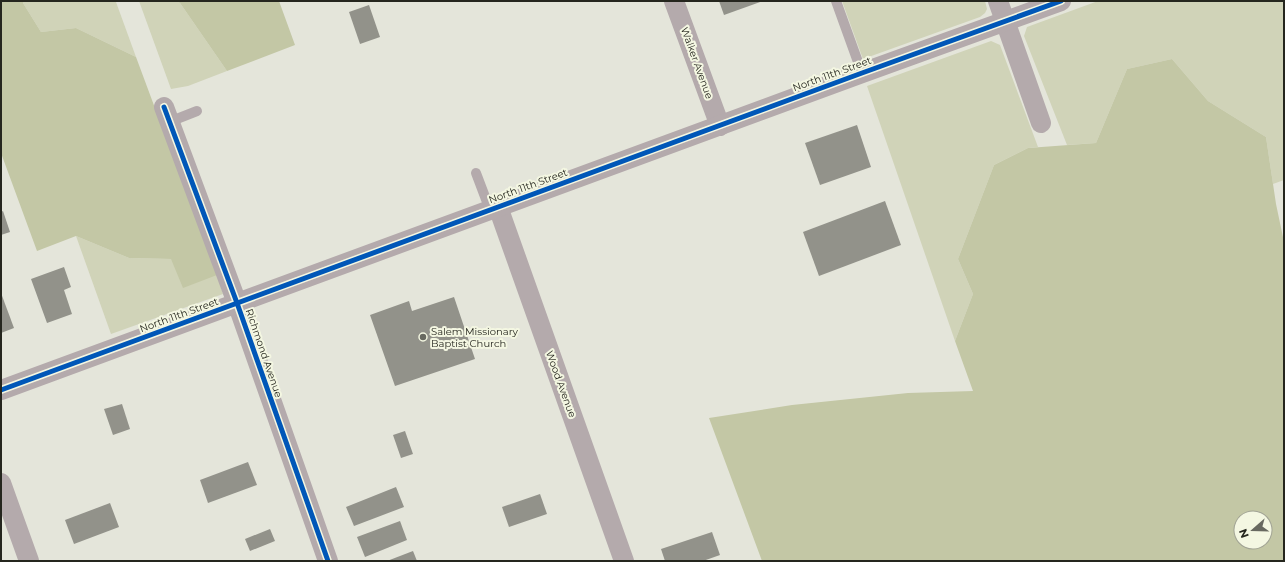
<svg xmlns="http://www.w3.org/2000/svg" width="1285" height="562" font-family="Montserrat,sans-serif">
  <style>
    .green { fill: #d0d3b8 }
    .forest { fill: #c3c7a5; fill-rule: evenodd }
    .building { fill: #92928a }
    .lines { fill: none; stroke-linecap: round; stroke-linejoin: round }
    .service { stroke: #b4aaac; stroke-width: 10 }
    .minor { stroke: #b4aaac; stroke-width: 20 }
    .cycleway-casing { stroke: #f4f7e2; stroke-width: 8 }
    .cycleway { stroke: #0057b8; stroke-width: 5 }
    .poi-dot { fill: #686960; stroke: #f4f7e2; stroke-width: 1.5 }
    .labels { text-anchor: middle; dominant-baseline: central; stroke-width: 4; stroke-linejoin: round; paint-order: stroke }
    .street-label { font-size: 10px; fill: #25261e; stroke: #f4f7e2 }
    .poi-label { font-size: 10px; fill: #25261e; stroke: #f4f7e2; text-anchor: start }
  </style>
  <rect width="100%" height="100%" fill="#e4e5da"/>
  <g class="green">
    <path d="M 25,1 L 118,1 L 116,2 L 136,57 L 76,28 L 41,32 L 23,3 Z"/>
    <path d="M 139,1 L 176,1 L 180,3 L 227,71 L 188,86 L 171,89 Z"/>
    <path d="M 842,1 L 985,1 L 987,9 L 985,13 L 980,17 L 863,59 Z"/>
    <path d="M 1098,1 L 1284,1 L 1284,180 L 1273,184 L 1266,137 L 1208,101 L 1172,59 L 1127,69 L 1096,143 L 1067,145 L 1024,36 L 1027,27 Z"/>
    <path d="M 991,41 L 1000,45 L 1038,147 L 1028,148 L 994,165 L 958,259 L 973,294 L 955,341 L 867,86 Z"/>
    <path d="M 76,236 L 129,258 L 171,259 L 217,275 L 223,294 L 111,334 Z"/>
  </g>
  <g class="forest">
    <path d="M 1,1 L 25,1 L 23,3 L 41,32 L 76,28 L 136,57 L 217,275 L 183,288 L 171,259 L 129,258 L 76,236 L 37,251 L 1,153 Z"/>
    <path d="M 176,1 L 279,1 L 295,45 L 227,71 L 180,3 Z"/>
    <path d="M 1172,59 L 1208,101 L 1266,137 L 1276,204 L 1284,242 L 1284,561 L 762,561 L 709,418 L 792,405 L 908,393 L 973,391 L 955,341 L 973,294 L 958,259 L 994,165 L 1028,148 L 1096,143 L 1127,69 ZM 1241,518 L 1265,518 L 1265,542 L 1241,542 Z"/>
  </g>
  <g class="building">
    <path d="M 719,1 L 763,1 L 724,15 Z"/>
    <path d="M 369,5 L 380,37 L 360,44 L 349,12 Z"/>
    <path d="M 857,125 L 871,167 L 820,185 L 805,143 Z"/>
    <path d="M 885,201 L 901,245 L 819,276 L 803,232 Z"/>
    <path d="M 3,211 L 10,232 L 1,235 L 1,212 Z"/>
    <path d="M 64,267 L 71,287 L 64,290 L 72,314 L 47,323 L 31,279 Z"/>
    <path d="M 1,293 L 14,328 L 1,333 Z"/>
    <path d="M 454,297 L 475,359 L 395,386 L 370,315 L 409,301 L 412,311 Z"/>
    <path d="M 122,404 L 130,429 L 113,435 L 104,409 Z"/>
    <path d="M 405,431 L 413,454 L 401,458 L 393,435 Z"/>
    <path d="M 248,462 L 257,485 L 208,503 L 200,480 Z"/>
    <path d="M 396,487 L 404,507 L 354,526 L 346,507 Z"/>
    <path d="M 540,494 L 547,514 L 509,527 L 502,507 Z"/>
    <path d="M 110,503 L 119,527 L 74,544 L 65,520 Z"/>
    <path d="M 400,521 L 407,540 L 365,557 L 357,537 Z"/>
    <path d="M 270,529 L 275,541 L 250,551 L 245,539 Z"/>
    <path d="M 712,532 L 720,555 L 703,561 L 665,561 L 661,549 Z"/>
    <path d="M 413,551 L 417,561 L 387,561 Z"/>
  </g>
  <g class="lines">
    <g class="service">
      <path d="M 836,1 L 862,73"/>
      <path d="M 169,122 L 197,111"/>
      <path d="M 476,173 L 490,210"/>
    </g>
    <g class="minor">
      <path d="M 674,1 L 720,126"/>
      <path d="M 998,1 L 1041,123"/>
      <path d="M 164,107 L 237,303 L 328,561"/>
      <path d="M 498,207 L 624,561"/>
      <path d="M 1,390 L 862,73 L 1061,1"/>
      <path d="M 1,483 L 29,561"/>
    </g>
    <g class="cycleway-casing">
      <g id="cycleway">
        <path d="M 164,107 L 237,303 L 328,561"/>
        <path d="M 1,390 L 862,73 L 1061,1"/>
      </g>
    </g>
    <use href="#cycleway" class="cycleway"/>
  </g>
  <circle class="poi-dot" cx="423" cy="337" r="4"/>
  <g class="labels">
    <g class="street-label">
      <text transform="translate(697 63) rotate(70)">Walker Avenue</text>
      <text transform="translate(832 74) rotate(-20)">North 11th Street</text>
      <text transform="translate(528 186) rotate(-20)">North 11th Street</text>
      <text transform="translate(179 315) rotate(-20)">North 11th Street</text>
      <text transform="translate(264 353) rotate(71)">Richmond Avenue</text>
      <text transform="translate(561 384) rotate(70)">Wood Avenue</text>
    </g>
    <g class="poi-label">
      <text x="431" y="331">Salem Missionary<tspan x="431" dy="12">Baptist Church</tspan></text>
    </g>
  </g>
  <rect width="1285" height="562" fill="none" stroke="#25261e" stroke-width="4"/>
  <g transform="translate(1253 530) rotate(250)"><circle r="19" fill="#f4f7e2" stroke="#a1a394"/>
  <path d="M0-3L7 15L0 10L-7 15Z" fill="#686960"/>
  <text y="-6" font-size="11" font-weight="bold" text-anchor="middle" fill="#25261e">N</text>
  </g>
</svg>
